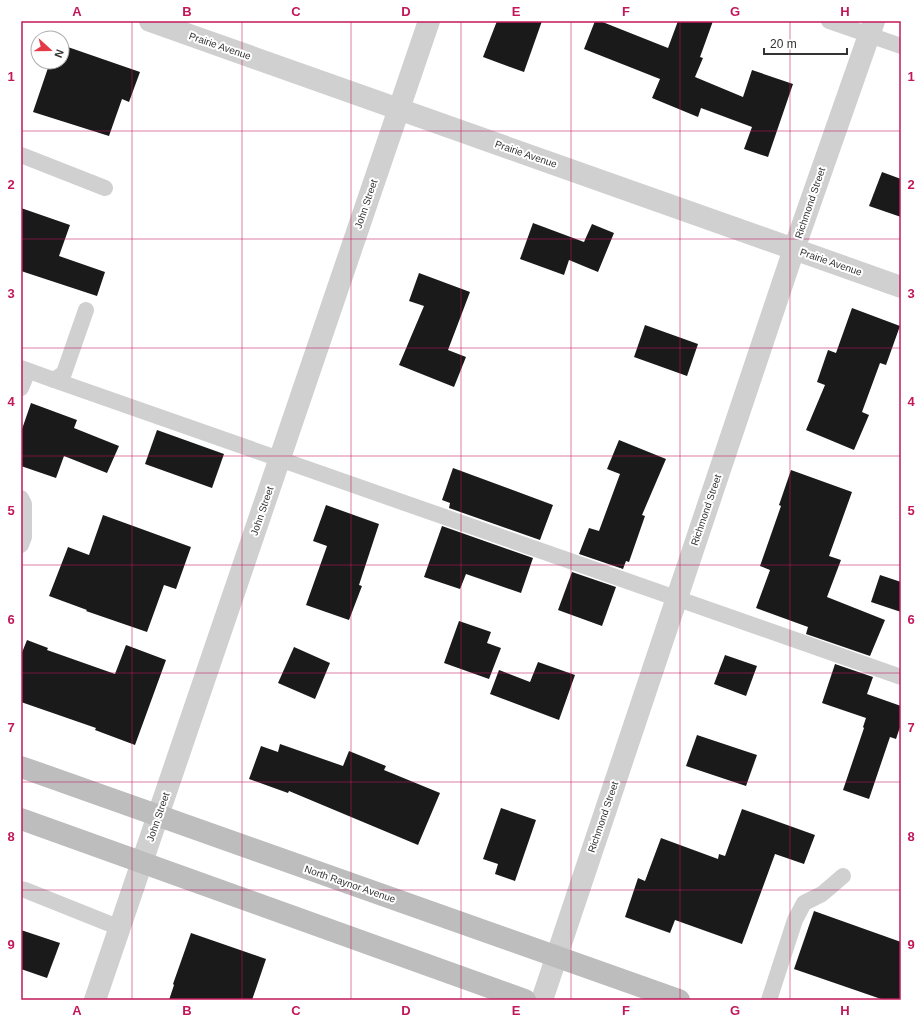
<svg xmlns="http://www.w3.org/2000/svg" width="922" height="1021" font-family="Helvetica,sans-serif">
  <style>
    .building { fill: #1a1a1a }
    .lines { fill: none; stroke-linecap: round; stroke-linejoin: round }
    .lane { stroke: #d0d0d0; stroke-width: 16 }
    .street { stroke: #d0d0d0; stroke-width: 22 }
    .secondary { stroke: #bdbdbd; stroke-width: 22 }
    .grid { fill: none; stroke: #c2185b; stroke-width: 1; stroke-opacity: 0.55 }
    .labels { text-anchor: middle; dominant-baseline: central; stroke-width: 4; stroke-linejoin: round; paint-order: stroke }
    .street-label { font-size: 10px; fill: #333; stroke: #fff }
    .neatline { fill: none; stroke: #c2185b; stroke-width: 1.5 }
    .grid-label { font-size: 13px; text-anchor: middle; font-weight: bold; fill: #c2185b }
  </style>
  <rect width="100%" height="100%" fill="#fff"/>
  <g class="building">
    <path d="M 497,21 L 542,21 L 524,72 L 483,57 Z"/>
    <path d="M 595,21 L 600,21 L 668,48 L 678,21 L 713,21 L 700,57 L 703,58 L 695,77 L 743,97 L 752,70 L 793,84 L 768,157 L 744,149 L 752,127 L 701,108 L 698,117 L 652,98 L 660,79 L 584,49 Z"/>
    <path d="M 62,45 L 140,72 L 129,102 L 122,99 L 109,136 L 33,112 L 50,62 L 62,62 Z"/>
    <path d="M 882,172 L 901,179 L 901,217 L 869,206 Z"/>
    <path d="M 21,208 L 70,225 L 59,256 L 105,272 L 97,296 L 21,271 Z"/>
    <path d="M 533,223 L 584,242 L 592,224 L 614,233 L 598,272 L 569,260 L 564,275 L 520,259 Z"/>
    <path d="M 419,273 L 470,292 L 448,350 L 466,357 L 454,387 L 399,365 L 424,306 L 409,301 Z"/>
    <path d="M 852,308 L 900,326 L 886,365 L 880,363 L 862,412 L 869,415 L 854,450 L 806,430 L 825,385 L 817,382 L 828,350 L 836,353 Z"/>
    <path d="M 645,325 L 698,344 L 687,376 L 634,357 Z"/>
    <path d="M 31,403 L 77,420 L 74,428 L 119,446 L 107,473 L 64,456 L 56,478 L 21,466 L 21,432 Z"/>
    <path d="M 157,430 L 224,454 L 212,488 L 145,464 Z"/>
    <path d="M 619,440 L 666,459 L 642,515 L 645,516 L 629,562 L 626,561 L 623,569 L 579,554 L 589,528 L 599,531 L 620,474 L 607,469 Z"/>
    <path d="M 453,468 L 553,505 L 540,540 L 449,508 L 450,503 L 442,500 Z"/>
    <path d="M 791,470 L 852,492 L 829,556 L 841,560 L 827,597 L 885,620 L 870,656 L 806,634 L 808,627 L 756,608 L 770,570 L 760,566 L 781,506 L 779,505 Z"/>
    <path d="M 326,505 L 379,524 L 359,585 L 362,586 L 349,620 L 306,605 L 327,546 L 313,541 Z"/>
    <path d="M 103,515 L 191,547 L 176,589 L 164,585 L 147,632 L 86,611 L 87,610 L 49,596 L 68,547 L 89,555 Z"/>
    <path d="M 442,526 L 533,558 L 521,593 L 466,574 L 460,589 L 424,577 Z"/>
    <path d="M 572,572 L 616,587 L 602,626 L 558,610 Z"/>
    <path d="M 880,575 L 901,582 L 901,612 L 871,602 Z"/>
    <path d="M 459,621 L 491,632 L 487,643 L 501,648 L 489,679 L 444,663 Z"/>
    <path d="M 27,640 L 48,648 L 47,650 L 115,674 L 126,645 L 166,660 L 135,745 L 95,730 L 96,728 L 21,702 L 21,655 Z"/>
    <path d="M 294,647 L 330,663 L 315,699 L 278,683 Z"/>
    <path d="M 725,655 L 757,666 L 746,696 L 714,684 Z"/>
    <path d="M 538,662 L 575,675 L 559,720 L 490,694 L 499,670 L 530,682 Z"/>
    <path d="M 835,664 L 873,677 L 867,694 L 901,706 L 901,724 L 896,739 L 890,737 L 869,799 L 843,790 L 864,728 L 863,727 L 866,718 L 822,703 Z"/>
    <path d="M 697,735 L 757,755 L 746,786 L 686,766 Z"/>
    <path d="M 280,744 L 343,766 L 349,751 L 386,766 L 384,770 L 440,793 L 418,845 L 289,791 L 288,793 L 249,779 L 261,746 L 278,752 Z"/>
    <path d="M 501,808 L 536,820 L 515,881 L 495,874 L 498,864 L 483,859 Z"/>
    <path d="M 742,809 L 815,835 L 804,864 L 775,854 L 742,944 L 675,920 L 670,933 L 625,917 L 638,878 L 645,881 L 661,838 L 718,859 L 719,854 L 725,856 Z"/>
    <path d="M 814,911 L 901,942 L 901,1000 L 884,1000 L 794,969 Z"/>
    <path d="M 21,930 L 60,943 L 47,978 L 21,969 Z"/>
    <path d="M 191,933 L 266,959 L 252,1000 L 169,1000 L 174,985 L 173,984 Z"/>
  </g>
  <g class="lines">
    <g class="lane">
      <path d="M 829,21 L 901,46"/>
      <path d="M 21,155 L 105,188"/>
      <path d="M 21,368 L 54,380 L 64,373 L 86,310"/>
      <path d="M 54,380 L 901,677"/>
      <path d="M 21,388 L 28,371"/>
      <path d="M 21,498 L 24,504 L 24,537 L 21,545"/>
      <path d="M 21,889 L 25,890 L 120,928"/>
      <path d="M 769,1000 L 795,920 L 804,903 L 822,894 L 843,876"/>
    </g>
    <g class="street">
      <path d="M 150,21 L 901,287"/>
      <path d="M 95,1000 L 429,21"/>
      <path d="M 542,1000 L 794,249 L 874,21"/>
    </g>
    <g class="secondary">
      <path d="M 21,767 L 679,1000"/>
      <path d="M 21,819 L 525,1000"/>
    </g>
  </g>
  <path class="grid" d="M 132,21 L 132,1000M 242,21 L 242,1000M 351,21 L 351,1000M 461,21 L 461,1000M 571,21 L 571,1000M 680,21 L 680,1000M 790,21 L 790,1000M 21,131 L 901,131M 21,239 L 901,239M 21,348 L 901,348M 21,456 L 901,456M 21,565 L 901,565M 21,673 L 901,673M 21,782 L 901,782M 21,890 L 901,890"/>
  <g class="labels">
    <g class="street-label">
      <text transform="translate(220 46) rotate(19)">Prairie Avenue</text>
      <text transform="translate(526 154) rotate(19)">Prairie Avenue</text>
      <text transform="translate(810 203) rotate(-71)">Richmond Street</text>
      <text transform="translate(366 204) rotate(-71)">John Street</text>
      <text transform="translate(831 262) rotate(19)">Prairie Avenue</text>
      <text transform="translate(706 510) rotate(-71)">Richmond Street</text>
      <text transform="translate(262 511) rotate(-71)">John Street</text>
      <text transform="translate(158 817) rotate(-71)">John Street</text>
      <text transform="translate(603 817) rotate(-71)">Richmond Street</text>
      <text transform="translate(350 884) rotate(19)">North Raynor Avenue</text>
    </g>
  </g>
  <rect width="922" height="1021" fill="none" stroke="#ffffff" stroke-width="44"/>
  <g transform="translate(50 50) rotate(111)"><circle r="19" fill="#ffffff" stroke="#adadad"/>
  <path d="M0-3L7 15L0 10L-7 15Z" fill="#e63946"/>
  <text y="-6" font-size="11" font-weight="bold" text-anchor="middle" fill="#333333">N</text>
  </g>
  <path d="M764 48v6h83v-6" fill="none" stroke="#333333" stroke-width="2"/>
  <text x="770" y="48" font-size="12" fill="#333333" stroke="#ffffff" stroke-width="3" paint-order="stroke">20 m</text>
  <rect x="22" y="22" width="878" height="977" class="neatline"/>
  <g class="grid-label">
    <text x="77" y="16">A</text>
    <text x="187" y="16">B</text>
    <text x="296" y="16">C</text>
    <text x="406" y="16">D</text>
    <text x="516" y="16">E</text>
    <text x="626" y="16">F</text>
    <text x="735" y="16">G</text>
    <text x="845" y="16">H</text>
    <text x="11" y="81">1</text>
    <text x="911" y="81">1</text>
    <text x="11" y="189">2</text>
    <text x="911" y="189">2</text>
    <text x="11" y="298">3</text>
    <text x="911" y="298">3</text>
    <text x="11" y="406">4</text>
    <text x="911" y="406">4</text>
    <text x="11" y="515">5</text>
    <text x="911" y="515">5</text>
    <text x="11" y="624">6</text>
    <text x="911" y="624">6</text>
    <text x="11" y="732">7</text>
    <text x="911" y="732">7</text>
    <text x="11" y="841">8</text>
    <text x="911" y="841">8</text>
    <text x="11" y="949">9</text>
    <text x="911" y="949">9</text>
    <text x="77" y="1015">A</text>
    <text x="187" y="1015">B</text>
    <text x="296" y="1015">C</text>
    <text x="406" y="1015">D</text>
    <text x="516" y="1015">E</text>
    <text x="626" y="1015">F</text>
    <text x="735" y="1015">G</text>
    <text x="845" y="1015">H</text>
  </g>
</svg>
